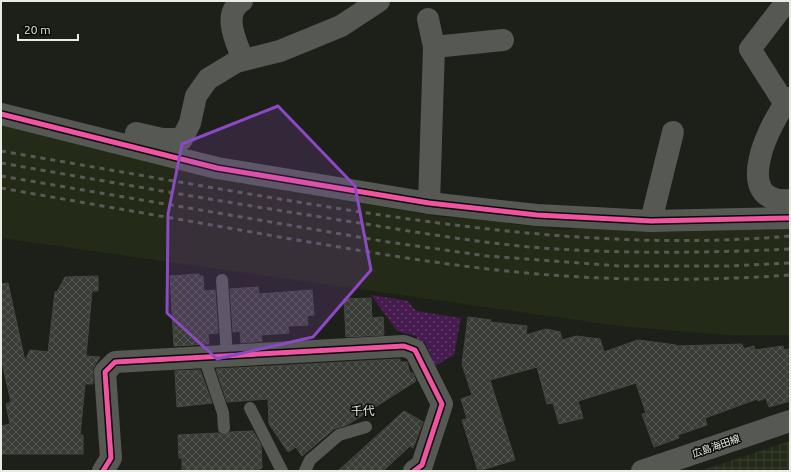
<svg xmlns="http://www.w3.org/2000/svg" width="791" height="472" font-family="Ubuntu,'Noto Sans JP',sans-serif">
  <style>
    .built { fill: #232a17 }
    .industrial { fill: url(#industrial-grid) }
    .park { fill: url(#park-dots) }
    .building { fill: url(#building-cross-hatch); stroke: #454740 }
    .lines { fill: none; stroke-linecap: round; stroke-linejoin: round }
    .lane { stroke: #565953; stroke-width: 12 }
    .street { stroke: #565953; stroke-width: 22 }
    .secondary { stroke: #565953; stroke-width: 22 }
    .rail { stroke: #585a54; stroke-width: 3; stroke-dasharray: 5 5; stroke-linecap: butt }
    .cycleway-casing { stroke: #090b06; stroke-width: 8 }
    .cycleway { stroke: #f153a3; stroke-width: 5 }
    .marked { fill: #8b49c4; fill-opacity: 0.2; stroke: #8b49c4; stroke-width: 3; stroke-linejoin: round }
    .labels { text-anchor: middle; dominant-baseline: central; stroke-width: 3; stroke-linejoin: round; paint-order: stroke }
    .street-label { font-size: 10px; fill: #e8ece3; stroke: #090b06 }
    .quarter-label { font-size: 12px; fill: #e8ece3; stroke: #090b06 }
  </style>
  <defs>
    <pattern id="industrial-grid" width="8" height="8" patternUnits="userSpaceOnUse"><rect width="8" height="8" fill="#232a17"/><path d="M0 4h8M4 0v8" fill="none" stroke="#383f2d"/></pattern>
    <pattern id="park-dots" width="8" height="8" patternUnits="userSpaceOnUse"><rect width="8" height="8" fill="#461b50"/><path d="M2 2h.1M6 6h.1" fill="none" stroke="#613c69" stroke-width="1.8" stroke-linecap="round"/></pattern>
    <pattern id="building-cross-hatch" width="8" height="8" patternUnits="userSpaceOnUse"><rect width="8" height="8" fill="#3a3d37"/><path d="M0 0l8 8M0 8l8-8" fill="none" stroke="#565954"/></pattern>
  </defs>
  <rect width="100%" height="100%" fill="#1d2018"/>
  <path class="built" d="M 1,123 L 261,186 L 441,217 L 500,221 L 511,224 L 565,230 L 579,228 L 676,232 L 790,226 L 790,335 L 723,335 L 619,326 L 1,238 Z"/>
  <path class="industrial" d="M 790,441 L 790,471 L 700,471 Z"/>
  <path class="park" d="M 371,295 L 408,301 L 416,311 L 461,318 L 454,355 L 435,366 L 425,342 L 419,344 L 416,336 L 397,331 Z"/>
  <g class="building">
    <path d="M 199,274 L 199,276 L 203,276 L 204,291 L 215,290 L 218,333 L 208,334 L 209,344 L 174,346 L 170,276 Z"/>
    <path d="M 98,276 L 98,291 L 92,291 L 86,356 L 100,357 L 93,368 L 93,384 L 85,384 L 80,435 L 83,435 L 83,454 L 1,454 L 1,426 L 10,424 L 6,404 L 11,402 L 1,358 L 1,284 L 8,283 L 25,361 L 30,350 L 48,352 L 55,292 L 57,292 L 65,277 Z"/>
    <path d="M 258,287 L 259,294 L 312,290 L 314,315 L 307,316 L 308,325 L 288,326 L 289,333 L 261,335 L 262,341 L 241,343 L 240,331 L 233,332 L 230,289 Z"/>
    <path d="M 371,298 L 372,318 L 383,317 L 384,335 L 346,337 L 344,299 Z"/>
    <path d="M 468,317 L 491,320 L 490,322 L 527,326 L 526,335 L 546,329 L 560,332 L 562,340 L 576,336 L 600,339 L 604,352 L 638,340 L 676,345 L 677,346 L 742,344 L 744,349 L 754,346 L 755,350 L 783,346 L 784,350 L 790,349 L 790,401 L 769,407 L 766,398 L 758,401 L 757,399 L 705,418 L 707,425 L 678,435 L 679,438 L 654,447 L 642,414 L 646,413 L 636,383 L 578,401 L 583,418 L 559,424 L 553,403 L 547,404 L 537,367 L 490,380 L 515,460 L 478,471 L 462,420 L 467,419 L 461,399 L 472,395 L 462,364 Z"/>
    <path d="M 400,359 L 400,362 L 407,362 L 410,373 L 413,373 L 416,381 L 347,425 L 334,429 L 302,456 L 296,447 L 288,452 L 269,424 L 268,399 L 227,402 L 216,369 Z"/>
    <path d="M 200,370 L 212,403 L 177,407 L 175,371 Z"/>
    <path d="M 404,411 L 423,422 L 413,448 L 410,446 L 383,471 L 338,471 Z"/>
    <path d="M 253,431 L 261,445 L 262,468 L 259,469 L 259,471 L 182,471 L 182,458 L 179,458 L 178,435 L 219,433 L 224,435 L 230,432 Z"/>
  </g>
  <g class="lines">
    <g class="lane">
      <path d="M 222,280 L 227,356"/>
      <path d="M 204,357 L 223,413 L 224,428"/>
      <path d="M 250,408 L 282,471"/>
      <path d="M 305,471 L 310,460 L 339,435 L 366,427"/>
    </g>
    <g class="street">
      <path d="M 242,1 C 221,14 237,43 243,60"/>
      <path d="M 428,19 L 434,47 L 429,203"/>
      <path d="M 434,47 L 503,40"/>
      <path d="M 790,98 C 770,120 729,205 790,200"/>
      <path d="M 785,104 L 750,49 L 787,1"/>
      <path d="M 1,114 L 217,168 L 429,203 L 537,215 L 651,221 L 790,218"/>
      <path d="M 136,133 L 162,139 L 182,139 L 190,123 L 196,96 L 208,79 L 236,62 L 280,51 L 341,26 L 379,1"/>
      <path d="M 651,221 L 673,132"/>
      <path d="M 103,471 L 111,458 L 105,372 L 115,362 L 404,346 L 415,350 L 442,404 L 422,465 L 414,471"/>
    </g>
    <path class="secondary" d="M 642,471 L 790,421"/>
    <g class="rail">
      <path d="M 1,151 C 106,169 211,188 316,205 C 473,230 631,250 790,236"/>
      <path d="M 1,163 C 121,184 240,205 360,223 C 420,233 481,243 542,248 C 625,254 707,253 790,249"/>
      <path d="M 1,176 L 388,242 L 487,256 L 619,266 L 728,266 L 790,263"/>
      <path d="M 1,188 C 96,205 190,221 285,238 C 369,252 453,267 538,274 C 622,281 706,281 790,275"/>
    </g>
    <g class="cycleway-casing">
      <g id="cycleway">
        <path d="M 1,114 L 217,168 L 429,203 L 537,215 L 651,221 L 790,218"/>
        <path d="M 103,471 L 111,458 L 105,372 L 115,362 L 404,346 L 415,350 L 442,404 L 422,465 L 414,471"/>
      </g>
    </g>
    <use href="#cycleway" class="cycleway"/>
  </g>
  <path class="marked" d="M 278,106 L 355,186 L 371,270 L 313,337 L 217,359 L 167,313 L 168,214 L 182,144 Z"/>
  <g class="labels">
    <g class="street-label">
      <text transform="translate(716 446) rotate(-19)">広島海田線</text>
    </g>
    <g class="quarter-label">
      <text x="363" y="410">千代</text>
    </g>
  </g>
  <rect width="791" height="472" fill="none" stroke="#e8ece3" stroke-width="4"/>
  <path d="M18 34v6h60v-6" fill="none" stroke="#e8ece3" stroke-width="2"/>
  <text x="24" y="34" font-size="12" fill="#e8ece3" stroke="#090b06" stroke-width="3" paint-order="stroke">20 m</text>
</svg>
